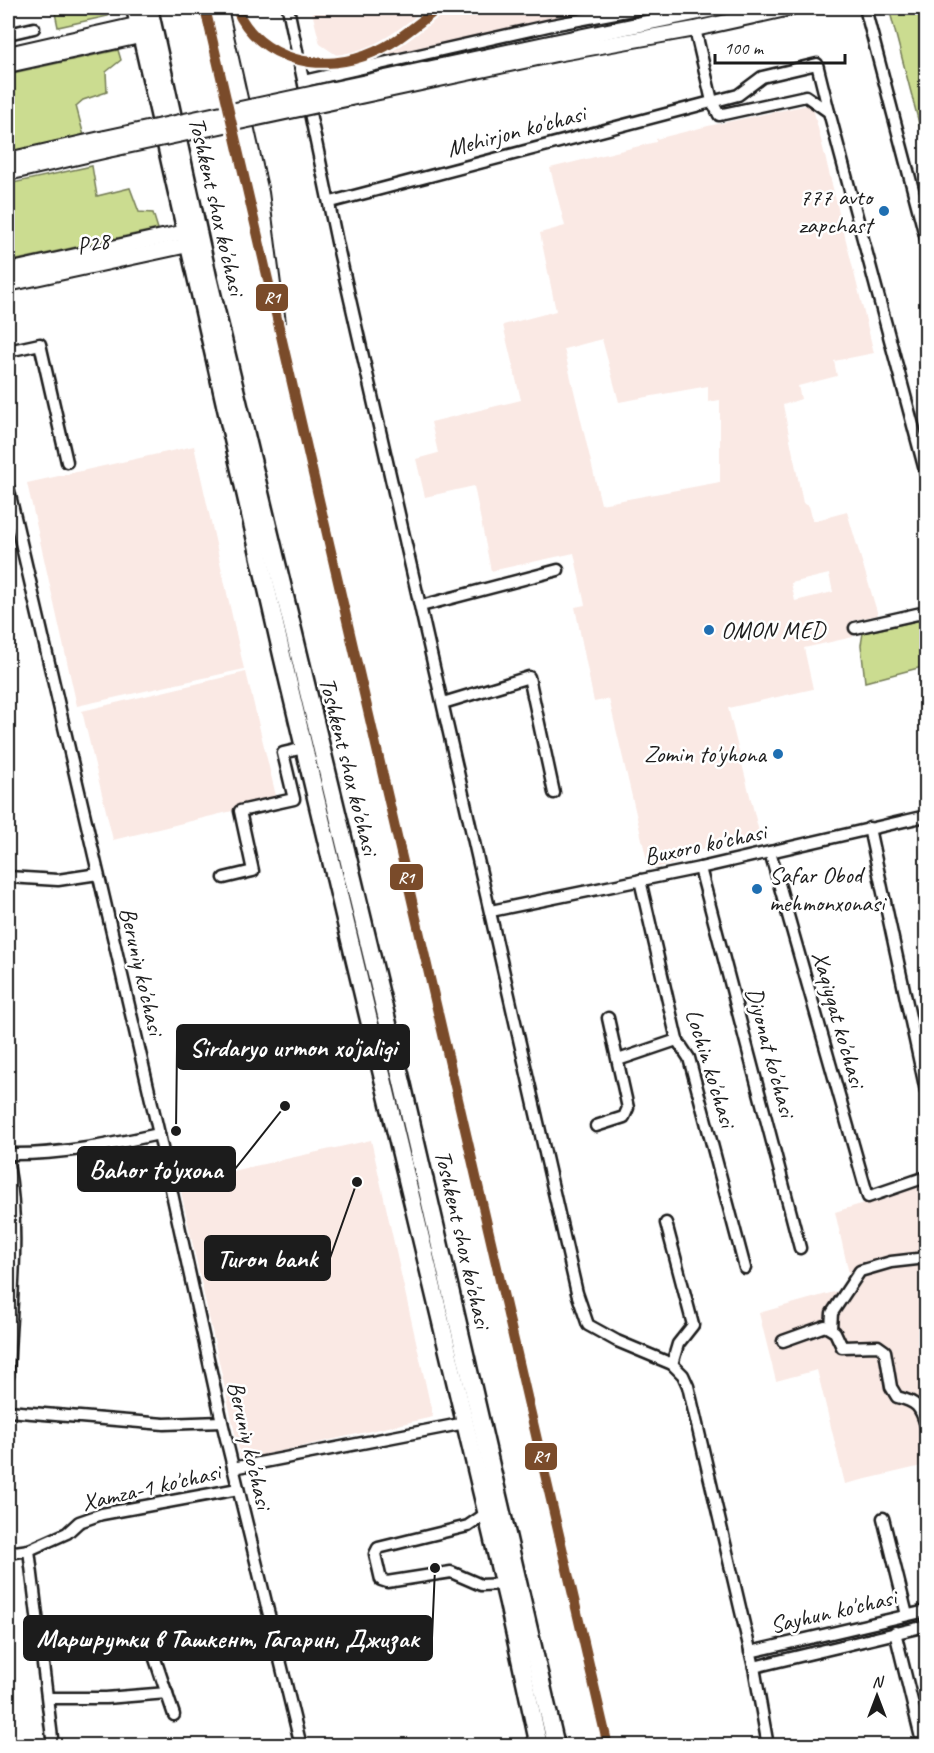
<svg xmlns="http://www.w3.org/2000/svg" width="934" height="1753" font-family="Caveat,sans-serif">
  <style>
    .built { fill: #fae9e4; fill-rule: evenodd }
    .green { fill: #cbdc90; stroke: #747c56; stroke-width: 1.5 }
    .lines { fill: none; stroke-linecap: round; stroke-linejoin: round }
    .minor-casing { stroke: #1c1c1c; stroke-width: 15 }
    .major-casing { stroke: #1c1c1c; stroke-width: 18 }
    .highway-casing { stroke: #1c1c1c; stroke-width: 21 }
    .minor { stroke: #fff; stroke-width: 10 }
    .major { stroke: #fff; stroke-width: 14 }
    .highway { stroke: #fff; stroke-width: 16 }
    .rail { stroke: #1c1c1c; stroke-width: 2 }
    .major-bridge-casing { stroke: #1c1c1c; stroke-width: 18; stroke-linecap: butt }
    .major-bridge { stroke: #fff; stroke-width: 14 }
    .rail-1-casing { stroke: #fff; stroke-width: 15 }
    .rail-1 { stroke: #7a4b2a; stroke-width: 10 }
    .poi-dot { fill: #1f6fb2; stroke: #fff; stroke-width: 2 }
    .labels { text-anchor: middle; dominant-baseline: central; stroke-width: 5; stroke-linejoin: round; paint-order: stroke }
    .street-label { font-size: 24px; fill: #1c1c1c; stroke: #fff }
    .poi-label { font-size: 24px; fill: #1c1c1c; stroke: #fff; text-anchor: end }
    .leader { fill: none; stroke: #1c1c1c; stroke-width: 2 }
    .callout-dot { fill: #1c1c1c; stroke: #fff; stroke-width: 2 }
    .callout { fill: #1c1c1c; stroke: #1c1c1c; stroke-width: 2 }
    .callout-label { font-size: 26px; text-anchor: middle; font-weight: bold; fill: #fff }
    .line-badge { stroke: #fff; stroke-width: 2 }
    .badge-label { font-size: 16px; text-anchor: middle; font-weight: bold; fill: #fff }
  </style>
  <rect width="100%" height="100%" fill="#fff"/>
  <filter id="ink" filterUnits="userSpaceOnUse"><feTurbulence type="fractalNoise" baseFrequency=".0167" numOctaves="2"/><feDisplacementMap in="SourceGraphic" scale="12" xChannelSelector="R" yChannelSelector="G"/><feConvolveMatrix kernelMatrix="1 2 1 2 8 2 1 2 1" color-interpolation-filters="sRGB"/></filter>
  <g filter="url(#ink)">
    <g class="built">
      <path d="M 311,8 L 601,8 L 388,59 L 381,47 L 338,56 L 320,44 Z"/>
      <path d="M 812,104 L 874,353 L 834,361 L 837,376 L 798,386 L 801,399 L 783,405 L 803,503 L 809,506 L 813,521 L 847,512 L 878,615 L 851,621 L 853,637 L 804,648 L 813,689 L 728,708 L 760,836 L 676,856 L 678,863 L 649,869 L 609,699 L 594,702 L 575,607 L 585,605 L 574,553 L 491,571 L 474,486 L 425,497 L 416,459 L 438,453 L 431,422 L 521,400 L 503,325 L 556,311 L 540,233 L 565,226 L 550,168 L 656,142 L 656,139 L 708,126 ZM 602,339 L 619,402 L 708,386 L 708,402 L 720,400 L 720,482 L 601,504 L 564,349 ZM 829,574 L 833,592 L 795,601 L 791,583 Z"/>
      <path d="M 194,446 L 244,669 L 77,706 L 27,483 Z"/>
      <path d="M 246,672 L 277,800 L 113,840 L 82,711 Z"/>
      <path d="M 371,1140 L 433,1417 L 241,1460 L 179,1183 Z"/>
      <path d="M 926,1184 L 926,1465 L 845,1484 L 817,1370 L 776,1381 L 759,1313 L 852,1287 L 835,1212 Z"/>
    </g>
    <g class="green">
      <path d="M 54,8 L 106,8 L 108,16 L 58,27 Z"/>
      <path d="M 906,8 L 926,8 L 926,150 L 890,12 Z"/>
      <path d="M 118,50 L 121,60 L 106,72 L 107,92 L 83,100 L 76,106 L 84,136 L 8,152 L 8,74 Z"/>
      <path d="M 92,166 L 97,196 L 130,188 L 139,212 L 153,213 L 158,229 L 8,262 L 8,184 Z"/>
      <path d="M 926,619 L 926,649 L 924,654 L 926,666 L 865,682 L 861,645 L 863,633 Z"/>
    </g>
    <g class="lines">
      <g class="minor-casing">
        <g id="minor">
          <path d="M 288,8 L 338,247 L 577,1293 L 588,1325 L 617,1341 L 672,1364 L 683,1375 L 688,1386 L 754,1667 L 768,1746"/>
          <path d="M 865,8 L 926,239"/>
          <path d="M 652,22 L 657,17 L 655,8"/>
          <path d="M 695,29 L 712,101 L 719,115 L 806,96 L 829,112 L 926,474"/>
          <path d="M 8,34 L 34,28"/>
          <path d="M 304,81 L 552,25 L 642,8"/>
          <path d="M 331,202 L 738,95 L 762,77 L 817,64 L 829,112"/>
          <path d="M 8,351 L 40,344 L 67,462"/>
          <path d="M 8,487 L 159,1134 L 222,1422 L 301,1746"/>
          <path d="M 421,606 L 558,570"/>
          <path d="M 855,628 L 926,612"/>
          <path d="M 443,703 L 529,677 L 554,793"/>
          <path d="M 869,828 L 926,1091"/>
          <path d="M 770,852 L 868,1197 L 926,1177"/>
          <path d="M 700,868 L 800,1248"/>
          <path d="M 8,877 L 58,880 L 98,874"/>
          <path d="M 224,878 L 253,871 L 240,811 L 294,799 L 283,753 L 304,748"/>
          <path d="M 640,880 L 677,1040 L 689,1058 L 745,1268"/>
          <path d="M 491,911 L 700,868 L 926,816"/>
          <path d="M 618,1060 L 677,1040"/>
          <path d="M 596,1126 L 624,1117 L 628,1108 L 608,1018"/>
          <path d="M 8,1154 C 60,1155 108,1145 159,1134"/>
          <path d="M 8,1164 C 21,1232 10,1307 8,1376"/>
          <path d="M 666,1223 L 693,1325 L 678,1344 L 672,1364"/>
          <path d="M 831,1328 L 832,1313 L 860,1271 L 891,1262 L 926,1258"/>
          <path d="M 783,1341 L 825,1326 L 835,1332 L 842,1347 L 878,1346 L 885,1351 L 891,1387 L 897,1397 C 917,1402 920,1406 926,1425"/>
          <path d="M 8,1411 L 164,1424 L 222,1422"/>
          <path d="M 233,1468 L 465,1423"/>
          <path d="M 487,1513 L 468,1526 L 378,1548 L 375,1554 L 381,1580 L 387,1582 L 451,1572 L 481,1585 L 504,1584"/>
          <path d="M 883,1518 L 907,1615"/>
          <path d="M 29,1550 L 53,1746"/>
          <path d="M 8,1553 L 29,1550 L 67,1533 L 79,1522 L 102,1514 L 238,1489"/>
          <path d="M 895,1632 L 923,1746"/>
          <path d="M 150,1644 L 174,1715"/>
          <path d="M 750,1652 L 926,1611"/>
          <path d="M 754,1667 L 926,1626"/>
          <path d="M 48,1698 L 106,1698 L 167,1693"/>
        </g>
      </g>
      <g class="major-casing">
        <g id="major">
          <path d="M 554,42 L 719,8"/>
          <path d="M 8,54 L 149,22"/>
          <path d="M 556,54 L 695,29 L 790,8"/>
          <path d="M 8,65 L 149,34"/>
          <path d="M 8,160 L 105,138"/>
          <path d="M 8,173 L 108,150"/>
          <path d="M 8,271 L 185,232"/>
          <path d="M 8,284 L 188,245"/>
        </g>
      </g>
      <g class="highway-casing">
        <g id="highway">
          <path d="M 135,8 L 282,655 L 508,1603 L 539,1746"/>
          <path d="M 149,8 L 208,277 L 401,1078 L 556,1746"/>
        </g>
      </g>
      <use href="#minor" class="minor"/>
      <use href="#major" class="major"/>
      <use href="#highway" class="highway"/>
      <g class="rail">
        <path d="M 205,8 L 608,1746"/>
        <path d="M 228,8 L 269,192 L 286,323"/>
        <path d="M 236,8 C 259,62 324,75 374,52 C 398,42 418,23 439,8"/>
      </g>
      <g class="major-bridge-casing">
        <g id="major-bridge">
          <path d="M 105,138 L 554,42"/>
          <path d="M 108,150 L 556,54"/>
        </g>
      </g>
      <use href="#major-bridge" class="major-bridge"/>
      <g class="rail-1-casing">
        <g id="rail-1">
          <path d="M 205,8 L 608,1746"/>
          <path d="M 236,8 C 259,62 324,75 374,52 C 398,42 418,23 439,8"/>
        </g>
      </g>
      <use href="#rail-1" class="rail-1"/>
    </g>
  </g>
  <g class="poi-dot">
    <circle cx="884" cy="211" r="6"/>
    <circle cx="709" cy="630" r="6"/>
    <circle cx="778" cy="754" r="6"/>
    <circle cx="757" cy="889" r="6"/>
  </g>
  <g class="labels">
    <g class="street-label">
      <text transform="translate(516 131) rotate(-15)">Mehirjon ko'chasi</text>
      <text transform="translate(217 206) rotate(77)">Toshkent shox ko'chasi</text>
      <text transform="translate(93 243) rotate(-12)">Р28</text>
      <text transform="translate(349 766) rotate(76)">Toshkent shox ko'chasi</text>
      <text transform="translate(705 844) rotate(-12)">Buxoro ko'chasi</text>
      <text transform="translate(142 971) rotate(77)">Beruniy ko'chasi</text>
      <text transform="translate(839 1019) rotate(74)">Xaqiyqat ko'chasi</text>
      <text transform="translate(771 1052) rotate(75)">Diyonat ko'chasi</text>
      <text transform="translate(711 1068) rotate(73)">Lochin ko'chasi</text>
      <text transform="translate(463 1239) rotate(77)">Toshkent shox ko'chasi</text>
      <text transform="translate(250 1445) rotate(77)">Beruniy ko'chasi</text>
      <text transform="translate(151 1487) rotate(-13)">Xamza-1 ko'chasi</text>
      <text transform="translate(833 1611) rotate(-13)">Sayhun ko'chasi</text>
    </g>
    <g class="poi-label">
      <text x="872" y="197">777 avto<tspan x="872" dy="28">zapchast</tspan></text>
      <text x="721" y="630" text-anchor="start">OMON MED</text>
      <text x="766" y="754">Zomin to'yhona</text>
      <text x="769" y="875" text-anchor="start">Safar Obod<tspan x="769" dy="28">mehmonxonasi</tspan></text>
    </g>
  </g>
  <path class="leader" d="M176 1131L177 1047M285 1106L235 1169M357 1182L330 1258M435 1568L432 1638"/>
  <g class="callout-dot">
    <circle cx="176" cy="1131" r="6"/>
    <circle cx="285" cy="1106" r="6"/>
    <circle cx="357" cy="1182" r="6"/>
    <circle cx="435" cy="1568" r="6"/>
  </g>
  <g class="callout">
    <rect x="177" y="1025" width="232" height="44" rx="6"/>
    <rect x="78" y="1147" width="157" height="44" rx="6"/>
    <rect x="205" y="1236" width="125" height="44" rx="6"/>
    <rect x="24" y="1616" width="408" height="44" rx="6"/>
  </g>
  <g class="callout-label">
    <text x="293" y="1056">Sirdaryo urmon xo'jaligi</text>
    <text x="156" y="1178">Bahor to'yxona</text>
    <text x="267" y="1267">Turon bank</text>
    <text x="228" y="1647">Маршрутки в Ташкент, Гагарин, Джизак</text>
  </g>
  <g class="line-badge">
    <rect x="255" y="283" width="34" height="29" rx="6" fill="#7a4b2a"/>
    <rect x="389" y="863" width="35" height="28" rx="6" fill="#7a4b2a"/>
    <rect x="524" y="1442" width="34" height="29" rx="6" fill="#7a4b2a"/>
  </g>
  <g class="badge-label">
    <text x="272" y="303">R1</text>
    <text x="406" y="883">R1</text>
    <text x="541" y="1462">R1</text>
  </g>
  <rect width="934" height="1753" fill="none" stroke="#fff" stroke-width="30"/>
  <rect x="15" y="15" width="904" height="1723" fill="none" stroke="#1c1c1c" stroke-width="2" filter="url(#ink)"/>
  <g transform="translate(877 1696)" stroke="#ffffff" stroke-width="4.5" paint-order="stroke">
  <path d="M0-4.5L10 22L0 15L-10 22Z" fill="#1c1c1c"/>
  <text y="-9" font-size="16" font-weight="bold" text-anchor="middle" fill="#1c1c1c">N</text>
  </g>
  <path d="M715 54v9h130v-9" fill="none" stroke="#1c1c1c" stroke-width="3"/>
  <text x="724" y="54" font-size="18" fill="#1c1c1c" stroke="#ffffff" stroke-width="4.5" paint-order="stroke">100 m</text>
</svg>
